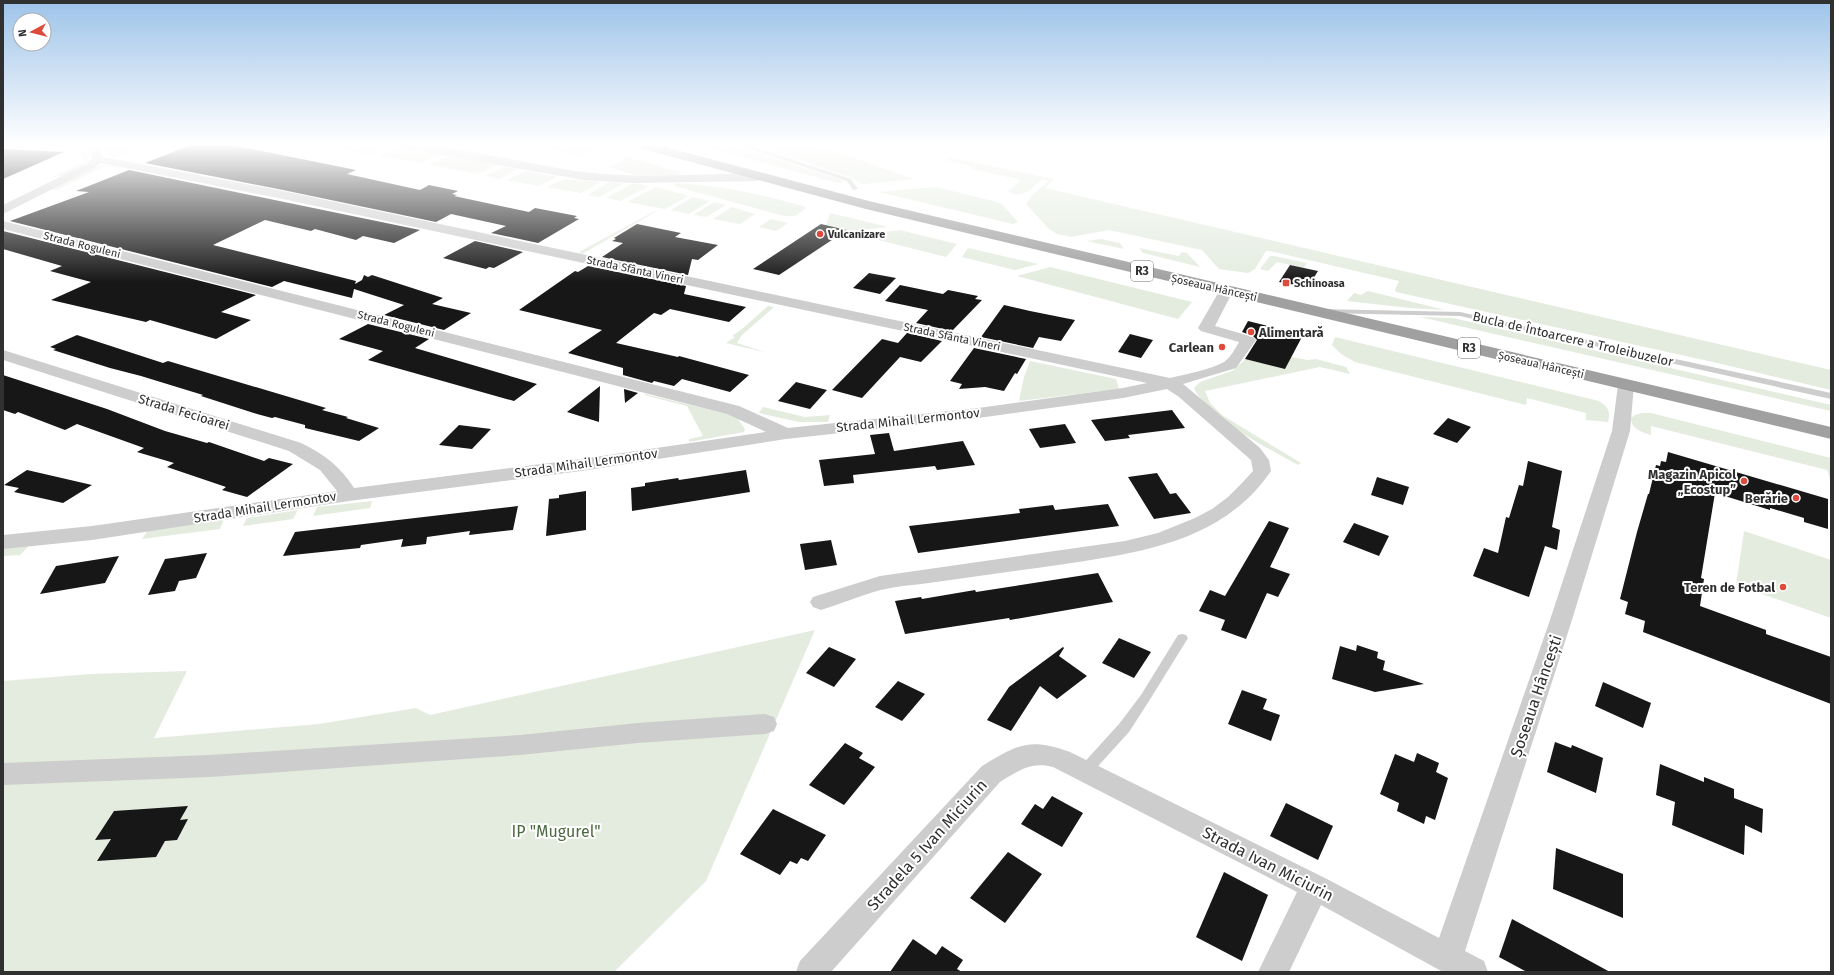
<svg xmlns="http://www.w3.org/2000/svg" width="1834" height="975" font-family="'Fira Sans',sans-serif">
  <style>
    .green { fill: #e4ecdf }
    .building { fill: #171717 }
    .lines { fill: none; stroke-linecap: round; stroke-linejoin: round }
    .service { fill: #cdcdcd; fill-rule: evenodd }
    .minor { fill: #cdcdcd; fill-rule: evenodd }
    .tertiary { fill: #cdcdcd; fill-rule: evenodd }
    .trunk { fill: #a0a0a0; fill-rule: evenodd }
    .poi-dot { fill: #dd4b3c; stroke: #fff; stroke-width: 1.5 }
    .labels { text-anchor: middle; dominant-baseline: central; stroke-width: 4; stroke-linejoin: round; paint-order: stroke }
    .far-poi-label { font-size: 11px; font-weight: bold; fill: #303030; stroke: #fff; text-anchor: start }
    .far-street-label { font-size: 11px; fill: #303030; stroke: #fff }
    .shield { fill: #fff; stroke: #6e6e6e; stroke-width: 1 }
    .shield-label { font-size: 12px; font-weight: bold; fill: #303030 }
    .poi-label { font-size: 13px; font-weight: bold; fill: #303030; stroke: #fff; text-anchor: end }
    .street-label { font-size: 13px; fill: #303030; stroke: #fff }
    .near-street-label { font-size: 16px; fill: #303030; stroke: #fff }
    .near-park-label { font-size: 16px; fill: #4c6a3f; stroke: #fff }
  </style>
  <rect width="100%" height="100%" fill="#fff"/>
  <g class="green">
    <path d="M 107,145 L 145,145 L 113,158 L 106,154 L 101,146 Z"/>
    <path d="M 321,145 L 391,145 L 393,146 L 371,155 Z"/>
    <path d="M 541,145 L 587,145 L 595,148 L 592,149 L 592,152 L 578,157 Z"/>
    <path d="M 698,145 L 732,145 L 845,181 L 838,183 Z"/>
    <path d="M 767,145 L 817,145 L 914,179 L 863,184 L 849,177 L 777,153 L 770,150 Z"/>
    <path d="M 401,147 L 442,155 L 419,163 L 378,156 Z"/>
    <path d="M 88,149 L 91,157 C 84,167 65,178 52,177 L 85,162 L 81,151 Z"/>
    <path d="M 448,156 L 497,165 L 478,174 L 429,165 Z"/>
    <path d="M 627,157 L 681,172 L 681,174 L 673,176 L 636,175 L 608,167 L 622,162 L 624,159 L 622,158 Z"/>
    <path d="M 950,157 L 1054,179 L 1045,188 L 1831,370 L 1831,390 L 1717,363 L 1396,292 L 1395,290 L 1399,281 L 1270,251 L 1266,251 L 1255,269 L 1248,273 L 1219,269 L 1202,250 L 1109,230 L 1071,237 L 1057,234 L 1049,229 L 1027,205 L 1027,203 L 1032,195 L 1049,181 L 1042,179 C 1032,188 1022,200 1008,191 L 1021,180 L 972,169 L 970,166 L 945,160 Z"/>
    <path d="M 102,165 L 124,167 L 103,167 L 57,190 L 52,189 L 96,166 Z"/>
    <path d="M 504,167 L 518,169 L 499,179 L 485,176 Z"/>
    <path d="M 527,171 L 556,177 L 539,186 L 507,180 Z"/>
    <path d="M 564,179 L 600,182 L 581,193 L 547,187 Z"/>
    <path d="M 610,182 L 624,183 L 599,197 L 588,195 Z"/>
    <path d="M 634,183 L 649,186 L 620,201 L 606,198 Z"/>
    <path d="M 675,183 C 719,185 760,194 803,206 L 806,208 L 795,216 L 784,216 L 674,186 Z"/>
    <path d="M 656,187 L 689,196 L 665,209 L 627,202 Z"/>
    <path d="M 936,187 L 1001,203 L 1018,222 L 1013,224 L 879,192 Z"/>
    <path d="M 693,197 L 710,201 L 689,214 L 671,210 Z"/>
    <path d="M 714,202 L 726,205 L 706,217 L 693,215 Z"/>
    <path d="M 732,207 L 755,214 L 740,224 L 713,219 Z"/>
    <path d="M 655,211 L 657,211 L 582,254 L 579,252 Z"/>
    <path d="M 830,213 L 888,227 L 853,231 L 826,225 Z"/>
    <path d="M 771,219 L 788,223 L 776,231 L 759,227 Z"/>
    <path d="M 900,230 L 957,244 L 946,257 L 859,235 Z"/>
    <path d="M 1101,239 L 1120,243 L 1124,249 L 1086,241 Z"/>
    <path d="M 968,248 L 1038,264 L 1015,270 L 962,257 Z"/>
    <path d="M 1139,248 L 1179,256 L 1182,252 L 1187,253 L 1200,267 L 1143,253 Z"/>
    <path d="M 1270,256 L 1274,256 L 1307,263 L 1304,268 L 1277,262 L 1268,271 L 1260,269 Z"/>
    <path d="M 1050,267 L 1192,302 L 1178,319 L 1017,276 Z"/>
    <path d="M 1368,291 L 1445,310 L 1410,308 L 1347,301 L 1354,293 L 1361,295 Z"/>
    <path d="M 768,306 L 774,307 L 742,335 L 737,343 L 768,353 L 726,343 L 735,337 L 732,336 L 742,329 Z"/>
    <path d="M 1420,317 L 1453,318 L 1831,405 L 1831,411 Z"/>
    <path d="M 1335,337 L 1599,401 C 1608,407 1611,411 1608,422 L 1586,420 L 1586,413 L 1527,398 L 1526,405 L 1355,362 L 1341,354 L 1332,345 Z"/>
    <path d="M 1291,357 L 1308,360 L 1316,359 L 1346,367 L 1350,374 L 1320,367 L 1205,391 L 1210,403 L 1222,415 L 1301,463 L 1298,465 C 1267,447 1210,421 1194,388 L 1200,382 L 1232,371 L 1246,359 Z"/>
    <path d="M 1030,361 L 1116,379 L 1119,389 L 1019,401 L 1024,377 Z"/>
    <path d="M 645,394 L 728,414 L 737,418 L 745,429 L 744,432 L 689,442 L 689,439 L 703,436 L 687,406 L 644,395 Z"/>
    <path d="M 763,407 L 805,417 L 830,415 L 828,422 L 799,422 L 759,413 Z"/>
    <path d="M 1642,413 L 1651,413 L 1831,458 L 1831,481 L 1827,470 L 1651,426 L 1651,435 C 1642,432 1631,429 1631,418 L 1635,415 Z"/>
    <path d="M 372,501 L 370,508 L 313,516 L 317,507 Z"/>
    <path d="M 298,510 L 293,519 L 243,526 L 247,518 Z"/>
    <path d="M 224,519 L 220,529 L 142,539 L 148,530 Z"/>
    <path d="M 1744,531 L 1831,560 L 1831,618 L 1736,585 Z"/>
    <path d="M 32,543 L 20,555 L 3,556 L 3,546 Z"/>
    <path d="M 815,630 L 706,881 L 614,972 L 3,972 L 3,681 L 90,674 L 187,671 L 154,738 L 319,724 L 416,708 L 430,715 Z"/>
  </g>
  <g class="building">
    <path d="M 191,145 L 230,145 L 262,151 L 356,170 L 347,174 L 420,190 L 429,185 L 458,191 L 452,194 L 457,195 L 454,196 L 529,212 L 535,208 L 577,216 L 574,218 L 579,219 L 538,243 L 491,233 L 506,226 L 451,214 L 436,222 L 283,190 L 145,163 Z"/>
    <path d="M 3,149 L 64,152 L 3,179 Z"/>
    <path d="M 129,170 L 420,230 L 394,243 L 363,236 L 356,240 L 315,229 L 311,231 L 265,220 L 213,245 L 356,281 L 355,284 L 362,280 L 364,275 L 368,277 L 372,275 L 443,298 L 432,304 L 471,313 L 444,330 L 384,315 L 404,305 L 354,289 L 352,298 L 284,281 L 272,287 L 10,221 L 89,192 L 76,191 Z"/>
    <path d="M 637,224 L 681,233 L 675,237 L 718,245 L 698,260 L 692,259 L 688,275 L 602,257 L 623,243 L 612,241 L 616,239 L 614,238 Z"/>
    <path d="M 821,224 L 847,230 L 779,275 L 753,269 Z"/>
    <path d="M 3,231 L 256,295 L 221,312 L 251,320 L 216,339 L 150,320 L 146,322 L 51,300 L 91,282 L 50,271 L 62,266 L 3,249 Z"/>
    <path d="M 475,241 L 523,252 L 494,268 L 489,267 L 486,269 L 443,258 Z"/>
    <path d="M 1290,265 L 1318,271 L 1308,287 L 1279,282 Z"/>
    <path d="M 588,266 L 686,286 L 684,294 L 746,307 L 729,322 L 670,309 L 661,315 L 654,313 L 616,343 L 678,357 L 679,356 L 749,375 L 730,392 L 682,379 L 674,386 L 654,381 L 652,383 L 623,375 L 623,368 L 568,353 L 602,330 L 519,310 L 575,271 L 578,272 Z"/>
    <path d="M 869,273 L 896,278 L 880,294 L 853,288 Z"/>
    <path d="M 900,285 L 943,294 L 948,290 L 978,296 L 975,299 L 982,300 L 952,331 L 916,323 L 928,310 L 885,301 Z"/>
    <path d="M 1004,305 L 1030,311 L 1075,320 L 1061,341 L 1039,337 L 1033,348 L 981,337 Z"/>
    <path d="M 1248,321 L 1303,335 L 1285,369 L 1245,359 L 1257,340 L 1253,336 L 1242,332 Z"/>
    <path d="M 368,324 L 429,339 L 415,348 L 537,384 L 514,401 L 368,360 L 383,351 L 339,339 Z"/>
    <path d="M 907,333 L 942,341 L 921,362 L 900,357 L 862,398 L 832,390 L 882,339 L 898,343 Z"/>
    <path d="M 1130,334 L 1153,340 L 1141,358 L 1118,352 Z"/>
    <path d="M 77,335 L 163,363 L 168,361 L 326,408 L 322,410 L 348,417 L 346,418 L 379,428 L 359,441 L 305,428 L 305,425 L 275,417 L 272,418 L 257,414 L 201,396 L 203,395 L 141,376 L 110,368 L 53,350 L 56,349 L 50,347 Z"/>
    <path d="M 974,348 L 1026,359 L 1017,374 L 1015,373 L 1004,391 L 985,387 L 959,389 L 962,384 L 950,381 Z"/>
    <path d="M 3,375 L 107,409 L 165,431 L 207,443 L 209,442 L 264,461 L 269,458 L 293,464 L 247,497 L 222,490 L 226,487 L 167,467 L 174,463 L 137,452 L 144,448 L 77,424 L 65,430 L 18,412 L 15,414 L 3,410 Z"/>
    <path d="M 796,382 L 827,390 L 810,409 L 778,401 Z"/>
    <path d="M 600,386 L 599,422 L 567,412 Z"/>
    <path d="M 624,389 L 638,393 L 625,403 Z"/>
    <path d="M 1172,410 L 1185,428 L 1128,435 L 1130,438 L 1105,441 L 1091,420 Z"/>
    <path d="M 1448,418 L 1471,427 L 1457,443 L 1433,434 Z"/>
    <path d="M 1065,424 L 1076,443 L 1040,448 L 1029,429 Z"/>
    <path d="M 459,425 L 491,429 L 472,449 L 439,445 Z"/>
    <path d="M 889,433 L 894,451 L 963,441 L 975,465 L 937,470 L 935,466 L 853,475 L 854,483 L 824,486 L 819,460 L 875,454 L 870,435 Z"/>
    <path d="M 1668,452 L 1828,499 L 1828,529 L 1804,522 L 1804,518 L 1770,508 L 1770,510 L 1715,493 L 1701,578 L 1704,579 L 1700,606 L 1766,630 L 1766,634 L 1831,657 L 1831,704 L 1643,632 L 1645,621 L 1625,614 L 1628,602 L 1620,599 L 1637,532 L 1648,494 L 1649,494 L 1656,465 L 1660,466 L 1661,461 L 1666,462 Z"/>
    <path d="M 1528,461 L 1562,471 L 1552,527 L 1560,530 L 1557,550 L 1545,546 L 1529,597 L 1473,576 L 1484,548 L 1498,553 L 1506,517 L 1509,518 L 1519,485 L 1523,486 Z"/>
    <path d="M 27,470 L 92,485 L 63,503 L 14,492 L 19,488 L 4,485 Z"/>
    <path d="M 746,470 L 750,492 L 632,511 L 631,488 L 645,486 L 645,483 L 678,478 L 679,480 Z"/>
    <path d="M 1157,473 L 1170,494 L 1176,493 L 1191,513 L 1154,519 L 1128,477 Z"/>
    <path d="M 1377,477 L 1409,487 L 1403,505 L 1371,495 Z"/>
    <path d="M 586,491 L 586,530 L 546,536 L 549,499 L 559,498 L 559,495 Z"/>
    <path d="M 1108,504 L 1119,526 L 918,553 L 909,526 L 1020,513 L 1019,509 L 1053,505 L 1055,510 Z"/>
    <path d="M 518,506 L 513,530 L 469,535 L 470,531 L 427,537 L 426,544 L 401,547 L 403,539 L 361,545 L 360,548 L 283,556 L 295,532 Z"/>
    <path d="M 1269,521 L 1289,528 L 1270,567 L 1290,574 L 1278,597 L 1267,593 L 1246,639 L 1221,630 L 1225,620 L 1199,611 L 1210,590 L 1225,596 Z"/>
    <path d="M 1354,523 L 1389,536 L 1379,556 L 1343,542 Z"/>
    <path d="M 831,540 L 837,565 L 805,570 L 800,544 Z"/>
    <path d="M 207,553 L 196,578 L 179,581 L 175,591 L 148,595 L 165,559 Z"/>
    <path d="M 119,556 L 105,583 L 40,594 L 56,566 Z"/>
    <path d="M 1098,573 L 1113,602 L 1010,620 L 1009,618 L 905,634 L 895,601 L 921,597 L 922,599 L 975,590 L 976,592 Z"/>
    <path d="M 1119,638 L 1151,652 L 1134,678 L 1102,663 Z"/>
    <path d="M 1357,645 L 1378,652 L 1377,658 L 1385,661 L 1383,670 L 1424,684 L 1375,692 L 1332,679 L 1340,646 L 1356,651 Z"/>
    <path d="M 829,647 L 856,659 L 834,687 L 806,673 Z"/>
    <path d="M 1063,647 L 1064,648 L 1059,656 L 1087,676 L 1057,699 L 1040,686 L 1011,731 L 987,720 L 1009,687 Z"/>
    <path d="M 898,681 L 925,694 L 902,721 L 875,707 Z"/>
    <path d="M 1603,682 L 1651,703 L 1643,728 L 1595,706 Z"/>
    <path d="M 1242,690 L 1267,699 L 1263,709 L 1280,715 L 1271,741 L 1228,724 Z"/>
    <path d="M 1555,742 L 1571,748 L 1572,745 L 1603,758 L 1596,793 L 1547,772 Z"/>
    <path d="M 845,743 L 863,753 L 859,758 L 875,767 L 844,805 L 809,785 Z"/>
    <path d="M 1417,753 L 1439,763 L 1436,772 L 1448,778 L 1435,820 L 1426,816 L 1424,824 L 1397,811 L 1399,803 L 1380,794 L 1395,754 L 1414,762 Z"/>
    <path d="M 1660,764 L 1704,782 L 1704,777 L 1734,789 L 1734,798 L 1763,809 L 1762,833 L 1745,825 L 1744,855 L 1672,825 L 1675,802 L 1656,795 Z"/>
    <path d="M 1052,796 L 1083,813 L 1062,847 L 1021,824 L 1035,804 L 1043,809 Z"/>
    <path d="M 1286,803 L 1333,826 L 1318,860 L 1270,836 Z"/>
    <path d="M 188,806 L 180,820 L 188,819 L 177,840 L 165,841 L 156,857 L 97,861 L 111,839 L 95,840 L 114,811 Z"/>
    <path d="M 773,809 L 826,835 L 808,861 L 801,858 L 797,864 L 790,861 L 780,875 L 740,854 Z"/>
    <path d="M 1556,848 L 1623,874 L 1623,918 L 1553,889 Z"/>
    <path d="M 1008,852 L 1042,874 L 1005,923 L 970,898 Z"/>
    <path d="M 1224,872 L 1268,895 L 1242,961 L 1196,937 Z"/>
    <path d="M 1512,919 L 1555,942 L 1610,972 L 1527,972 L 1499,957 Z"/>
    <path d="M 913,939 L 936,955 L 942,946 L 963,960 L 957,969 L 962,972 L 890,972 Z"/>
  </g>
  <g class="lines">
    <g class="service">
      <path d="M 738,145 L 748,145 L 851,179 L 858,189 L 853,190 L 847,181 Z"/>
      <path d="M 1321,309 L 1460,312 L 1831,393 L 1831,399 L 1460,316 L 1324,313 L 1321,313 Z"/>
      <path d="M 1182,634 L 1186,635 L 1188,638 L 1149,701 L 1129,732 L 1090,775 L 1085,777 L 1080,775 L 1078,771 L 1080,767 L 1119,724 L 1141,695 L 1178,635 Z"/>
    </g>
    <g class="minor">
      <path d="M 87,145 L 98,145 L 103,157 L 283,191 L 1170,378 C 1186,374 1210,370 1224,362 C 1230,358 1235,349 1239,342 L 1201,331 L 1198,328 L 1221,288 L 1231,288 L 1233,291 L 1215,326 L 1253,337 L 1256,340 L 1236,368 L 1183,384 L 1260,448 L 1269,460 L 1271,471 C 1222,543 1138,553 1058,565 C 1015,571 972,577 929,583 C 913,585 897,586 881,590 C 861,595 841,604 821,610 L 813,607 L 810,602 L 813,597 L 880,576 L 1125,541 L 1158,533 L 1195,518 L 1212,509 L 1228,497 L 1242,483 L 1253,471 L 1251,460 L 1179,397 L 1167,389 L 1123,398 L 978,418 L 786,439 L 581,471 L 349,501 L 92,540 L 3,549 L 3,535 L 92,526 L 337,491 L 320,470 L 289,451 L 3,360 L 3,350 L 301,443 C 324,454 341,467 354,488 L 581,459 L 766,432 L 727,414 L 3,229 L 3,221 L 739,406 L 788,428 L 978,408 L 1123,388 L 1147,383 L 283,199 L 101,163 L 94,168 L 3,214 L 3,205 L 86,164 L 93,158 Z"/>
      <path d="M 1626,380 L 1632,381 L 1634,385 L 1630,431 L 1571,623 L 1465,951 L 1484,961 L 1488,972 L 1443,972 L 1321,905 L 1289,972 L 1258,972 L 1297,892 L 1053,767 C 1031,761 1018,771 1000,782 L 831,972 L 796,972 L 800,961 L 982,766 C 1017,745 1029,737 1070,752 L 1325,878 L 1439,938 L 1549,623 L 1612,431 L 1618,385 L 1620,381 Z"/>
      <path d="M 765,714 L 774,717 L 777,724 L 774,731 L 765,734 L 638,743 L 520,755 L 210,777 L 3,785 L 3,763 L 210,755 L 520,735 L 638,723 Z"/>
    </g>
    <path class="tertiary" d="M 401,145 C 463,145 522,164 583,172 C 640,179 699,174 756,173 L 761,174 L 763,177 L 761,180 L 756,181 L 633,183 L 584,180 L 407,149 Z"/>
    <path class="trunk" d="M 637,145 L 658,145 L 869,201 L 1831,427 L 1831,439 L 866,209 L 639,148 Z"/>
  </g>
  <linearGradient id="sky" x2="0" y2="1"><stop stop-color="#9dc3e9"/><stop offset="0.51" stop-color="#fff"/><stop offset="1" stop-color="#fff" stop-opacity="0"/></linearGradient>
  <rect width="1834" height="282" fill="url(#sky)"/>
  <g class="poi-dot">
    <circle cx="820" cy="234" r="4"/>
    <rect x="1282" y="279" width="8" height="8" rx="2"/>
    <circle cx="1251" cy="332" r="4"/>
    <circle cx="1222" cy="347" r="4"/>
    <circle cx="1744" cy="481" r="4"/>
    <circle cx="1796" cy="498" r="4"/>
    <circle cx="1783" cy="587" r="4"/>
  </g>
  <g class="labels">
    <g class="far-poi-label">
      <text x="828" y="234">Vulcanizare</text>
      <text x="1294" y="283">Schinoasa</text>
    </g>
    <g class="far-street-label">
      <text transform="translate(82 245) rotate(14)">Strada Roguleni</text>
      <text transform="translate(635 270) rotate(12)">Strada Sfânta Vineri</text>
      <text transform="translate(1214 288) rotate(13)">Șoseaua Hâncești</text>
      <text transform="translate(396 324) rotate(14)">Strada Roguleni</text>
      <text transform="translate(952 337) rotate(12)">Strada Sfânta Vineri</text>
      <text transform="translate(1541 365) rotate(13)">Șoseaua Hâncești</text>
    </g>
    <g class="shield">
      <rect x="1131" y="261" width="22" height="20" rx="3"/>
      <rect x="1458" y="338" width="22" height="20" rx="3"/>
    </g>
    <g class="shield-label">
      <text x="1142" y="271">R3</text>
      <text x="1469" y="348">R3</text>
    </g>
    <g class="poi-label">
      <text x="1259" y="332" text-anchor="start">Alimentară</text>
      <text x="1214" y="347">Carlean</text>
      <text x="1736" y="474">Magazin Apicol<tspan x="1736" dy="15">„Ecostup”</tspan></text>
      <text x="1788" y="498">Berărie</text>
      <text x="1775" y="587">Teren de Fotbal</text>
    </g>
    <g class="street-label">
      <text transform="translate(1573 339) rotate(13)">Bucla de Întoarcere a Troleibuzelor</text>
      <text transform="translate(184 412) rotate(17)">Strada Fecioarei</text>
      <text transform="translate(908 420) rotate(-6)">Strada Mihail Lermontov</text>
      <text transform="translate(586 463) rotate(-8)">Strada Mihail Lermontov</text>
      <text transform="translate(265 507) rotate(-9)">Strada Mihail Lermontov</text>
    </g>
    <g class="near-street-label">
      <text transform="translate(1536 696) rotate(-71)">Șoseaua Hâncești</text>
      <text transform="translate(927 845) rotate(-48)">Stradela 5 Ivan Miciurin</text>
      <text transform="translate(1268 864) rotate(27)">Strada Ivan Miciurin</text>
    </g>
    <g class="near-park-label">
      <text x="556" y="831">IP "Mugurel"</text>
    </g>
  </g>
  <rect width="1834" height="975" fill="none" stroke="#303030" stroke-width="8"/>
  <g transform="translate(32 32) rotate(263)"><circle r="19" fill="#ffffff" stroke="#acacac"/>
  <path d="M0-3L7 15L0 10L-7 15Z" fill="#dd4b3c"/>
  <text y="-6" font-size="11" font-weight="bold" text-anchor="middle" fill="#303030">N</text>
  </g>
</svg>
